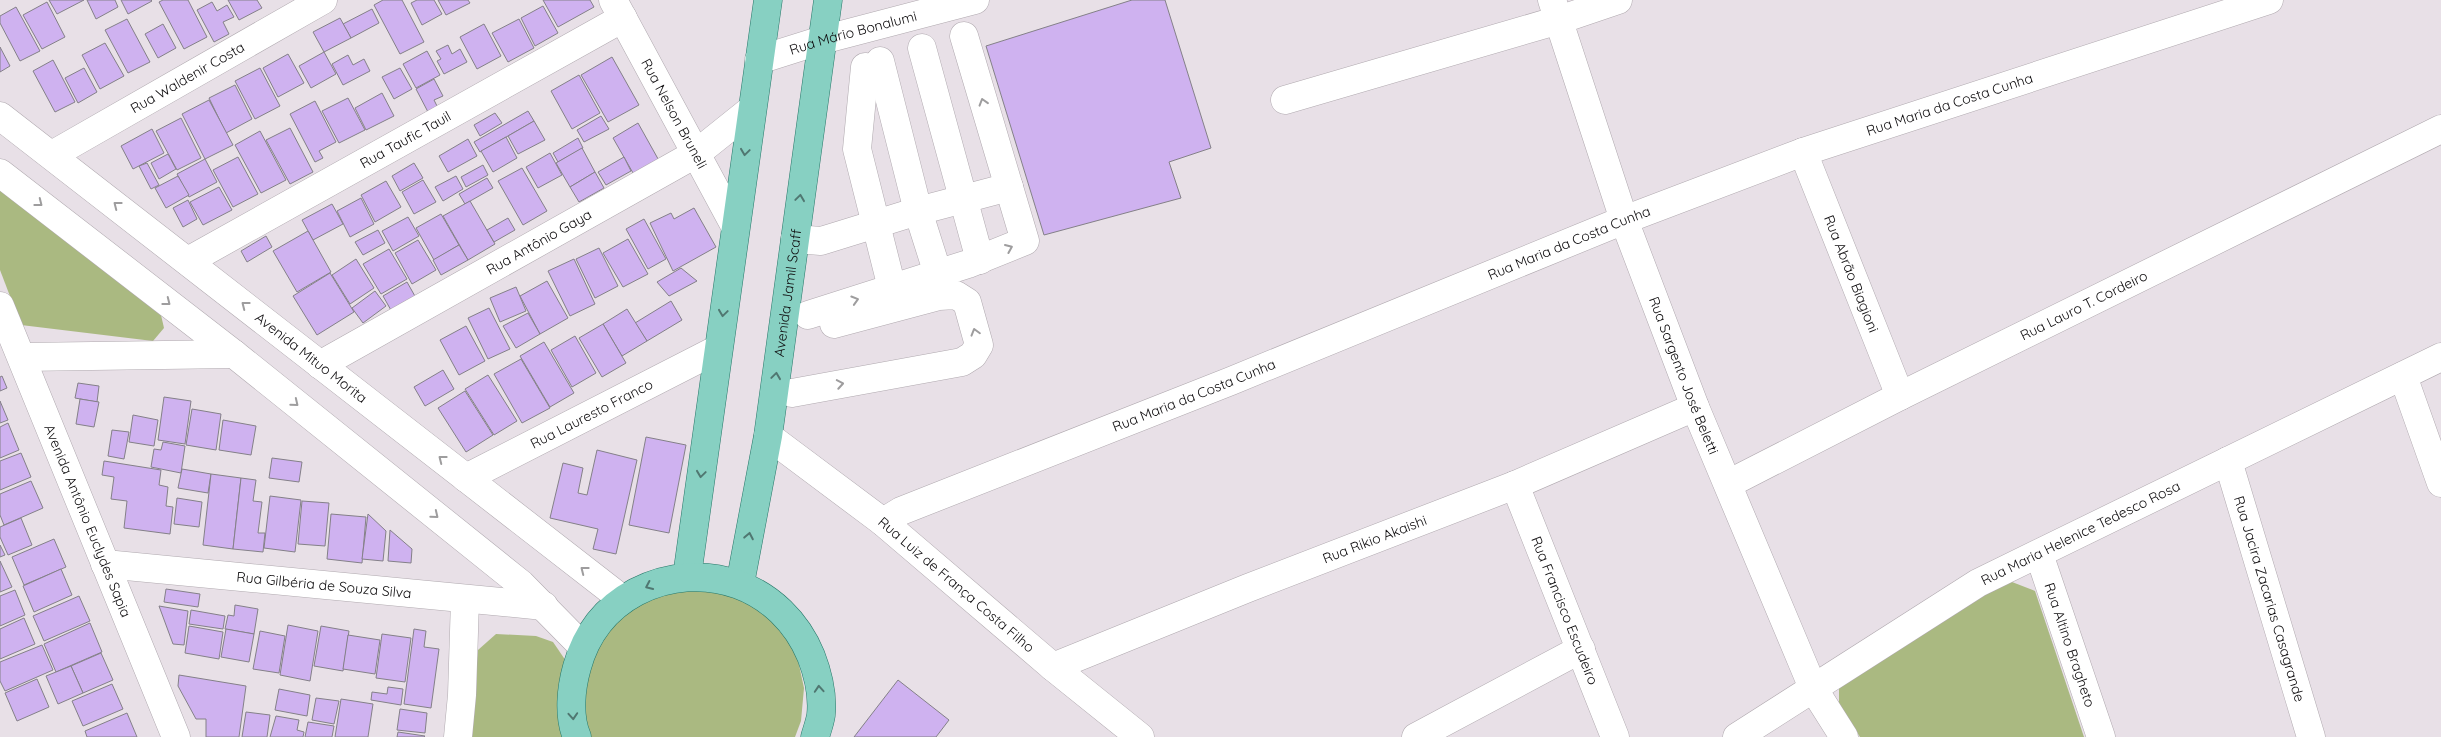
<svg xmlns="http://www.w3.org/2000/svg" width="2441" height="737" font-family="Quicksand,sans-serif">
  <style>
    .green { fill: #aab981 }
    .building { fill: #cfb2f0; stroke: #848088 }
    .lines { fill: none; stroke-linecap: round; stroke-linejoin: round }
    .minor-casing { stroke: #b0a9af; stroke-width: 29 }
    .major-casing { stroke: #287769; stroke-width: 29 }
    .minor { stroke: #fff; stroke-width: 28 }
    .major { stroke: #87d0c2; stroke-width: 28 }
    .oneway { stroke: #9e9d9e }
    .oneway2 { stroke: #507771 }
    .labels { text-anchor: middle; dominant-baseline: central; stroke-width: 4; stroke-linejoin: round; paint-order: stroke }
    .street-label { font-size: 14px; fill: #0d0b0d; stroke: #f5edf4 }
  </style>
  <rect width="100%" height="100%" fill="#e8e0e7"/>
  <g class="green">
    <path d="M 0,189 L 161,315 L 164,328 L 153,341 L 21,325 L 0,270 Z"/>
    <path d="M 2003,582 L 2012,582 L 2035,591 L 2084,737 L 1860,737 L 1839,705 L 1839,688 Z"/>
    <path d="M 665,585 L 730,588 L 782,628 L 797,656 L 804,688 L 801,721 L 795,737 L 588,737 L 580,704 L 591,643 L 609,618 Z"/>
    <path d="M 496,634 L 536,636 L 553,642 L 566,661 L 565,737 L 467,737 L 478,650 Z"/>
  </g>
  <g class="building">
    <path d="M 49,0 L 84,0 L 57,14 Z"/>
    <path d="M 87,0 L 115,0 L 118,7 L 96,19 Z"/>
    <path d="M 121,0 L 151,0 L 152,1 L 128,14 Z"/>
    <path d="M 163,0 L 188,0 L 207,37 L 184,49 L 159,2 Z"/>
    <path d="M 228,0 L 257,0 L 262,8 L 239,20 Z"/>
    <path d="M 383,0 L 402,0 L 424,42 L 400,54 L 374,5 Z"/>
    <path d="M 417,0 L 434,0 L 442,14 L 422,25 L 411,3 Z"/>
    <path d="M 438,0 L 468,0 L 470,3 L 446,15 Z"/>
    <path d="M 543,0 L 590,0 L 594,7 L 558,27 Z"/>
    <path d="M 1132,0 L 1165,0 L 1211,148 L 1169,162 L 1181,198 L 1044,235 L 986,46 Z"/>
    <path d="M 47,2 L 65,37 L 42,49 L 23,15 Z"/>
    <path d="M 212,2 L 217,11 L 227,5 L 234,17 L 223,22 L 229,34 L 214,42 L 197,10 Z"/>
    <path d="M 543,6 L 558,33 L 535,46 L 521,18 Z"/>
    <path d="M 16,7 L 40,51 L 20,61 L 0,23 L 0,16 Z"/>
    <path d="M 372,9 L 379,23 L 351,38 L 343,24 Z"/>
    <path d="M 340,18 L 351,38 L 324,52 L 313,32 Z"/>
    <path d="M 127,19 L 150,62 L 128,73 L 105,30 Z"/>
    <path d="M 519,19 L 534,48 L 508,62 L 492,33 Z"/>
    <path d="M 163,24 L 176,48 L 158,58 L 145,34 Z"/>
    <path d="M 484,24 L 501,56 L 477,69 L 460,37 Z"/>
    <path d="M 105,43 L 124,76 L 100,89 L 82,55 Z"/>
    <path d="M 448,45 L 452,54 L 460,49 L 467,62 L 444,74 L 437,61 L 441,59 L 436,51 Z"/>
    <path d="M 0,47 L 10,66 L 0,72 Z"/>
    <path d="M 427,51 L 440,75 L 416,88 L 403,64 Z"/>
    <path d="M 324,52 L 336,74 L 311,88 L 299,66 Z"/>
    <path d="M 288,54 L 304,83 L 278,97 L 263,68 Z"/>
    <path d="M 348,55 L 353,65 L 364,59 L 370,71 L 343,85 L 332,64 Z"/>
    <path d="M 612,57 L 639,105 L 608,122 L 581,75 Z"/>
    <path d="M 53,60 L 75,102 L 55,112 L 33,71 Z"/>
    <path d="M 84,68 L 97,92 L 78,103 L 65,78 Z"/>
    <path d="M 260,68 L 280,106 L 255,119 L 235,81 Z"/>
    <path d="M 400,68 L 412,89 L 394,99 L 382,77 Z"/>
    <path d="M 579,75 L 600,113 L 572,129 L 551,91 Z"/>
    <path d="M 434,79 L 443,96 L 434,100 L 438,108 L 428,112 L 416,89 Z"/>
    <path d="M 235,85 L 252,119 L 226,133 L 209,98 Z"/>
    <path d="M 382,93 L 394,116 L 366,130 L 355,108 Z"/>
    <path d="M 348,98 L 365,130 L 339,143 L 322,111 Z"/>
    <path d="M 209,100 L 233,145 L 205,159 L 182,114 Z"/>
    <path d="M 315,101 L 336,142 L 319,151 L 323,158 L 315,162 L 290,114 Z"/>
    <path d="M 528,111 L 534,121 L 480,152 L 474,142 Z"/>
    <path d="M 495,113 L 502,123 L 480,136 L 474,125 Z"/>
    <path d="M 601,116 L 609,129 L 584,142 L 577,130 Z"/>
    <path d="M 181,118 L 201,158 L 177,170 L 156,131 Z"/>
    <path d="M 534,121 L 545,140 L 518,154 L 508,136 Z"/>
    <path d="M 638,123 L 662,166 L 637,180 L 613,138 Z"/>
    <path d="M 290,128 L 313,172 L 290,184 L 266,140 Z"/>
    <path d="M 152,129 L 164,153 L 133,169 L 121,146 Z"/>
    <path d="M 260,131 L 286,180 L 261,193 L 235,145 Z"/>
    <path d="M 506,137 L 517,158 L 493,172 L 481,151 Z"/>
    <path d="M 578,138 L 583,148 L 558,162 L 553,153 Z"/>
    <path d="M 468,139 L 477,156 L 448,172 L 439,156 Z"/>
    <path d="M 582,148 L 595,172 L 570,187 L 556,163 Z"/>
    <path d="M 550,153 L 562,175 L 538,188 L 526,167 Z"/>
    <path d="M 168,154 L 176,169 L 159,179 L 151,163 Z"/>
    <path d="M 238,157 L 258,194 L 233,207 L 213,170 Z"/>
    <path d="M 624,157 L 631,171 L 606,185 L 598,172 Z"/>
    <path d="M 205,159 L 217,182 L 189,197 L 177,174 Z"/>
    <path d="M 147,163 L 159,185 L 151,189 L 139,166 Z"/>
    <path d="M 414,163 L 423,178 L 400,191 L 392,176 Z"/>
    <path d="M 483,165 L 488,175 L 466,187 L 461,177 Z"/>
    <path d="M 522,168 L 547,211 L 523,225 L 498,181 Z"/>
    <path d="M 595,172 L 604,188 L 579,202 L 570,187 Z"/>
    <path d="M 178,176 L 189,195 L 166,208 L 155,188 Z"/>
    <path d="M 456,176 L 463,189 L 443,201 L 435,187 Z"/>
    <path d="M 487,178 L 493,188 L 465,204 L 459,194 Z"/>
    <path d="M 423,180 L 436,202 L 414,214 L 402,192 Z"/>
    <path d="M 386,181 L 401,207 L 375,222 L 361,195 Z"/>
    <path d="M 219,187 L 232,210 L 203,225 L 190,202 Z"/>
    <path d="M 361,198 L 374,224 L 350,237 L 337,211 Z"/>
    <path d="M 188,200 L 197,219 L 183,227 L 173,208 Z"/>
    <path d="M 470,201 L 495,244 L 468,260 L 443,216 Z"/>
    <path d="M 332,204 L 343,224 L 313,240 L 302,220 Z"/>
    <path d="M 694,208 L 716,247 L 673,271 L 650,223 L 671,213 L 674,219 Z"/>
    <path d="M 441,214 L 459,245 L 434,260 L 416,228 Z"/>
    <path d="M 408,217 L 419,236 L 393,251 L 382,231 Z"/>
    <path d="M 508,218 L 515,230 L 494,242 L 487,230 Z"/>
    <path d="M 644,219 L 666,259 L 648,269 L 626,229 Z"/>
    <path d="M 378,230 L 385,243 L 363,255 L 355,242 Z"/>
    <path d="M 308,231 L 331,272 L 297,292 L 273,251 Z"/>
    <path d="M 266,236 L 272,247 L 247,262 L 241,251 Z"/>
    <path d="M 628,239 L 648,274 L 623,287 L 603,253 Z"/>
    <path d="M 418,240 L 436,270 L 412,284 L 395,253 Z"/>
    <path d="M 459,245 L 468,260 L 441,275 L 433,260 Z"/>
    <path d="M 599,248 L 618,286 L 595,298 L 576,259 Z"/>
    <path d="M 389,249 L 407,279 L 381,294 L 363,264 Z"/>
    <path d="M 356,259 L 374,288 L 350,304 L 332,275 Z"/>
    <path d="M 574,259 L 595,304 L 570,316 L 548,271 Z"/>
    <path d="M 681,268 L 697,281 L 669,296 L 657,282 Z"/>
    <path d="M 330,273 L 354,312 L 317,335 L 293,296 Z"/>
    <path d="M 547,281 L 568,318 L 540,334 L 520,296 Z"/>
    <path d="M 407,282 L 416,298 L 392,312 L 383,296 Z"/>
    <path d="M 516,287 L 526,311 L 500,322 L 490,298 Z"/>
    <path d="M 375,291 L 386,306 L 363,323 L 352,308 Z"/>
    <path d="M 671,301 L 682,320 L 647,341 L 635,323 Z"/>
    <path d="M 489,308 L 510,349 L 488,359 L 468,318 Z"/>
    <path d="M 627,309 L 647,341 L 622,356 L 603,324 Z"/>
    <path d="M 528,313 L 540,334 L 516,348 L 503,326 Z"/>
    <path d="M 603,324 L 626,363 L 602,377 L 579,338 Z"/>
    <path d="M 466,326 L 485,361 L 459,375 L 440,340 Z"/>
    <path d="M 575,336 L 596,373 L 572,387 L 551,350 Z"/>
    <path d="M 544,342 L 574,393 L 550,407 L 520,356 Z"/>
    <path d="M 521,359 L 550,408 L 522,423 L 494,374 Z"/>
    <path d="M 443,370 L 454,389 L 425,406 L 414,387 Z"/>
    <path d="M 488,375 L 517,421 L 494,435 L 465,389 Z"/>
    <path d="M 2,376 L 7,388 L 0,391 L 0,377 Z"/>
    <path d="M 78,383 L 99,386 L 97,402 L 75,398 Z"/>
    <path d="M 465,391 L 493,435 L 466,452 L 438,408 Z"/>
    <path d="M 164,397 L 191,401 L 185,444 L 158,440 Z"/>
    <path d="M 80,399 L 99,402 L 94,427 L 76,424 Z"/>
    <path d="M 0,401 L 8,420 L 0,423 Z"/>
    <path d="M 192,409 L 221,414 L 216,450 L 186,445 Z"/>
    <path d="M 133,415 L 158,420 L 154,446 L 129,442 Z"/>
    <path d="M 223,420 L 256,426 L 251,455 L 219,450 Z"/>
    <path d="M 8,423 L 19,450 L 0,458 L 0,427 Z"/>
    <path d="M 112,430 L 129,432 L 124,459 L 108,456 Z"/>
    <path d="M 646,437 L 686,445 L 669,533 L 629,525 Z"/>
    <path d="M 163,442 L 185,446 L 181,473 L 151,467 L 154,449 L 161,450 Z"/>
    <path d="M 597,450 L 637,460 L 616,554 L 593,549 L 598,529 L 550,518 L 563,463 L 583,468 L 578,493 L 587,495 Z"/>
    <path d="M 21,453 L 31,477 L 0,490 L 0,461 Z"/>
    <path d="M 272,458 L 302,462 L 299,482 L 269,478 Z"/>
    <path d="M 104,461 L 161,470 L 159,485 L 168,487 L 166,506 L 173,507 L 170,534 L 124,528 L 127,501 L 111,499 L 114,477 L 102,475 Z"/>
    <path d="M 182,469 L 211,474 L 208,493 L 178,488 Z"/>
    <path d="M 211,474 L 241,478 L 233,549 L 203,545 Z"/>
    <path d="M 241,478 L 256,480 L 253,501 L 262,502 L 258,533 L 265,533 L 263,552 L 233,549 Z"/>
    <path d="M 31,481 L 43,508 L 4,525 L 0,515 L 0,494 Z"/>
    <path d="M 270,496 L 301,500 L 295,552 L 264,548 Z"/>
    <path d="M 177,498 L 202,502 L 199,527 L 174,524 Z"/>
    <path d="M 302,501 L 329,503 L 325,546 L 298,544 Z"/>
    <path d="M 331,514 L 366,517 L 362,563 L 327,559 Z"/>
    <path d="M 368,514 L 386,531 L 383,561 L 362,559 Z"/>
    <path d="M 21,518 L 32,545 L 8,555 L 0,537 L 0,527 Z"/>
    <path d="M 390,530 L 412,549 L 411,563 L 388,561 Z"/>
    <path d="M 54,539 L 66,567 L 24,585 L 12,557 Z"/>
    <path d="M 0,545 L 5,555 L 0,557 Z"/>
    <path d="M 0,561 L 12,587 L 0,592 Z"/>
    <path d="M 61,569 L 72,595 L 34,612 L 23,586 Z"/>
    <path d="M 166,589 L 200,594 L 198,607 L 164,602 Z"/>
    <path d="M 15,590 L 25,615 L 0,626 L 0,596 Z"/>
    <path d="M 79,596 L 90,621 L 44,641 L 33,616 Z"/>
    <path d="M 235,605 L 258,609 L 254,634 L 225,629 L 228,615 L 234,616 Z"/>
    <path d="M 159,606 L 188,611 L 184,645 L 173,644 Z"/>
    <path d="M 191,610 L 225,616 L 223,629 L 189,624 Z"/>
    <path d="M 24,618 L 35,644 L 0,659 L 0,629 Z"/>
    <path d="M 90,623 L 102,652 L 56,672 L 44,644 Z"/>
    <path d="M 288,625 L 318,631 L 310,681 L 280,675 Z"/>
    <path d="M 189,626 L 223,632 L 219,659 L 185,653 Z"/>
    <path d="M 321,626 L 349,631 L 343,671 L 314,666 Z"/>
    <path d="M 226,629 L 254,634 L 249,662 L 221,657 Z"/>
    <path d="M 414,629 L 426,631 L 424,647 L 439,649 L 431,708 L 404,704 Z"/>
    <path d="M 260,631 L 285,636 L 279,673 L 253,669 Z"/>
    <path d="M 382,634 L 411,638 L 405,682 L 376,678 Z"/>
    <path d="M 348,635 L 380,640 L 375,674 L 343,669 Z"/>
    <path d="M 42,645 L 53,670 L 5,691 L 0,681 L 0,662 Z"/>
    <path d="M 101,653 L 113,680 L 83,693 L 71,666 Z"/>
    <path d="M 71,666 L 83,693 L 58,704 L 46,676 Z"/>
    <path d="M 179,675 L 246,686 L 239,737 L 206,737 L 206,719 L 196,719 L 178,686 Z"/>
    <path d="M 37,679 L 49,707 L 17,721 L 5,693 Z"/>
    <path d="M 898,680 L 949,720 L 936,737 L 854,737 Z"/>
    <path d="M 112,684 L 123,709 L 83,726 L 72,701 Z"/>
    <path d="M 388,687 L 403,689 L 401,705 L 371,700 L 372,692 L 387,694 Z"/>
    <path d="M 279,689 L 310,695 L 307,716 L 275,710 Z"/>
    <path d="M 316,698 L 339,701 L 334,724 L 312,720 Z"/>
    <path d="M 341,699 L 373,704 L 368,737 L 335,737 Z"/>
    <path d="M 400,709 L 427,713 L 425,733 L 397,730 Z"/>
    <path d="M 246,712 L 270,715 L 267,737 L 242,737 Z"/>
    <path d="M 127,713 L 137,737 L 87,737 L 85,731 Z"/>
    <path d="M 276,716 L 299,720 L 297,730 L 304,732 L 303,737 L 270,737 Z"/>
    <path d="M 308,722 L 334,726 L 332,737 L 305,737 Z"/>
    <path d="M 398,732 L 425,736 L 424,737 L 397,737 Z"/>
  </g>
  <g class="lines">
    <g class="minor-casing">
      <g id="minor">
        <path id="s1" d="M 613,0 L 735,226"/>
        <path id="s2" d="M 1552,0 L 1624,220 L 1695,407 L 1813,688 L 1844,737"/>
        <path d="M 922,48 L 980,260"/>
        <path id="s3" d="M 759,60 L 822,40 L 975,0"/>
        <path d="M 880,61 L 918,211 L 938,274"/>
        <path d="M 865,67 L 857,149 L 892,288"/>
        <path d="M 1285,100 L 1559,20 L 1618,0"/>
        <path id="s4" d="M 0,116 L 622,599"/>
        <path id="s5" d="M 1803,152 L 1900,396"/>
        <path id="s6" d="M 52,155 L 323,0"/>
        <path d="M 0,173 L 234,354 L 521,584 L 583,647"/>
        <path d="M 795,239 L 821,241 L 918,211 L 1009,187"/>
        <path id="s7" d="M 188,261 L 623,18"/>
        <path id="s8" d="M 0,306 L 176,737"/>
        <path d="M 808,315 L 968,264 L 1025,241 L 964,36"/>
        <path d="M 22,357 L 234,354"/>
        <path id="s9" d="M 320,365 L 697,153 L 752,109"/>
        <path d="M 2403,376 L 2441,483"/>
        <path d="M 792,393 L 962,362 L 973,355 L 979,345 L 967,302 L 956,295 L 939,296 L 834,324"/>
        <path id="s10" d="M 768,436 L 883,522 L 1053,667 L 1140,737"/>
        <path id="s11" d="M 2228,461 L 2311,737"/>
        <path id="s12" d="M 466,478 L 718,349"/>
        <path id="s13" d="M 1728,484 L 1900,396 L 2441,129"/>
        <path id="s14" d="M 1515,485 L 1615,737"/>
        <path id="s15" d="M 883,522 L 901,511 L 1231,381 L 1624,220 L 1803,152 L 2269,0"/>
        <path id="s16" d="M 2039,554 L 2101,737"/>
        <path id="s17" d="M 105,564 L 544,606"/>
        <path id="s18" d="M 1053,667 L 1248,588 L 1515,485 L 1695,407"/>
        <path d="M 458,737 L 462,695 L 465,600"/>
        <path d="M 1416,737 L 1581,649"/>
        <path id="s19" d="M 1737,737 L 1978,583 L 2441,357"/>
      </g>
    </g>
    <g class="major-casing">
      <g id="major">
        <path d="M 687,576 L 768,0"/>
        <path id="s20" d="M 740,584 L 768,436 L 828,0"/>
        <path d="M 577,737 C 568,716 571,688 577,667 C 586,634 606,608 636,592 C 704,557 782,586 811,656 C 818,674 823,695 821,715 C 820,722 817,730 815,737"/>
      </g>
    </g>
    <use href="#minor" class="minor"/>
    <use href="#major" class="major"/>
  </g>
  <defs><path id="oneway-chevron" d="M-2-3.5L2.5 0L-2 3.5" fill="none" stroke-width="1.6" stroke-linecap="round" stroke-linejoin="round" transform="scale(1.25)"/></defs>
  <g class="oneway">
    <use href="#oneway-chevron" transform="translate(983 102) rotate(-107)"/>
    <use href="#oneway-chevron" transform="translate(39 203) rotate(38)"/>
    <use href="#oneway-chevron" transform="translate(117 205) rotate(-142)"/>
    <use href="#oneway-chevron" transform="translate(1009 248) rotate(-23)"/>
    <use href="#oneway-chevron" transform="translate(855 300) rotate(-17)"/>
    <use href="#oneway-chevron" transform="translate(167 302) rotate(38)"/>
    <use href="#oneway-chevron" transform="translate(245 305) rotate(-142)"/>
    <use href="#oneway-chevron" transform="translate(975 332) rotate(-106)"/>
    <use href="#oneway-chevron" transform="translate(840 384) rotate(-10)"/>
    <use href="#oneway-chevron" transform="translate(295 403) rotate(39)"/>
    <use href="#oneway-chevron" transform="translate(442 459) rotate(-142)"/>
    <use href="#oneway-chevron" transform="translate(435 515) rotate(39)"/>
    <use href="#oneway-chevron" transform="translate(584 570) rotate(-142)"/>
  </g>
  <g class="oneway2">
    <use href="#oneway-chevron" transform="translate(745 152) rotate(98)"/>
    <use href="#oneway-chevron" transform="translate(800 198) rotate(-82)"/>
    <use href="#oneway-chevron" transform="translate(723 313) rotate(98)"/>
    <use href="#oneway-chevron" transform="translate(776 376) rotate(-82)"/>
    <use href="#oneway-chevron" transform="translate(701 474) rotate(98)"/>
    <use href="#oneway-chevron" transform="translate(749 536) rotate(-79)"/>
    <use href="#oneway-chevron" transform="translate(649 586) rotate(155)"/>
    <use href="#oneway-chevron" transform="translate(819 689) rotate(-94)"/>
    <use href="#oneway-chevron" transform="translate(573 716) rotate(86)"/>
  </g>
  <g class="labels">
    <g class="street-label">
      <text stroke="none"><textPath href="#s3" startOffset="98">Rua Mário Bonalumi</textPath></text>
      <text stroke="none"><textPath href="#s6" startOffset="156">Rua Waldenir Costa</textPath></text>
      <text stroke="none"><textPath href="#s15" startOffset="1146">Rua Maria da Costa Cunha</textPath></text>
      <text stroke="none"><textPath href="#s1" startOffset="129">Rua Nelson Bruneli</textPath></text>
      <text stroke="none"><textPath href="#s7" startOffset="249">Rua Taufic Tauil</textPath></text>
      <text stroke="none"><textPath href="#s9" startOffset="251">Rua Antônio Gaya</textPath></text>
      <text stroke="none"><textPath href="#s15" startOffset="741">Rua Maria da Costa Cunha</textPath></text>
      <text stroke="none"><textPath href="#s5" startOffset="131">Rua Abrão Biagioni</textPath></text>
      <text stroke="none"><textPath href="#s20" startOffset="295">Avenida Jamil Scaff</textPath></text>
      <text stroke="none"><textPath href="#s13" startOffset="398">Rua Lauro T. Cordeiro</textPath></text>
      <text stroke="none"><textPath href="#s4" startOffset="394">Avenida Mituo Morita</textPath></text>
      <text stroke="none"><textPath href="#s2" startOffset="398">Rua Sargento José Beletti</textPath></text>
      <text stroke="none"><textPath href="#s15" startOffset="336">Rua Maria da Costa Cunha</textPath></text>
      <text stroke="none"><textPath href="#s12" startOffset="141">Rua Lauresto Franco</textPath></text>
      <text stroke="none"><textPath href="#s8" startOffset="232">Avenida Antônio Euclydes Sapia</textPath></text>
      <text stroke="none"><textPath href="#s19" startOffset="400">Rua Maria Helenice Tedesco Rosa</textPath></text>
      <text stroke="none"><textPath href="#s18" startOffset="346">Rua Rikio Akaishi</textPath></text>
      <text stroke="none"><textPath href="#s10" startOffset="240">Rua Luiz de França Costa Filho</textPath></text>
      <text stroke="none"><textPath href="#s17" startOffset="220">Rua Gilbéria de Souza Silva</textPath></text>
      <text stroke="none"><textPath href="#s11" startOffset="144">Rua Jacira Zacarias Casagrande</textPath></text>
      <text stroke="none"><textPath href="#s14" startOffset="135">Rua Francisco Escudeiro</textPath></text>
      <text stroke="none"><textPath href="#s16" startOffset="96">Rua Altino Bragheto</textPath></text>
    </g>
  </g>
</svg>
